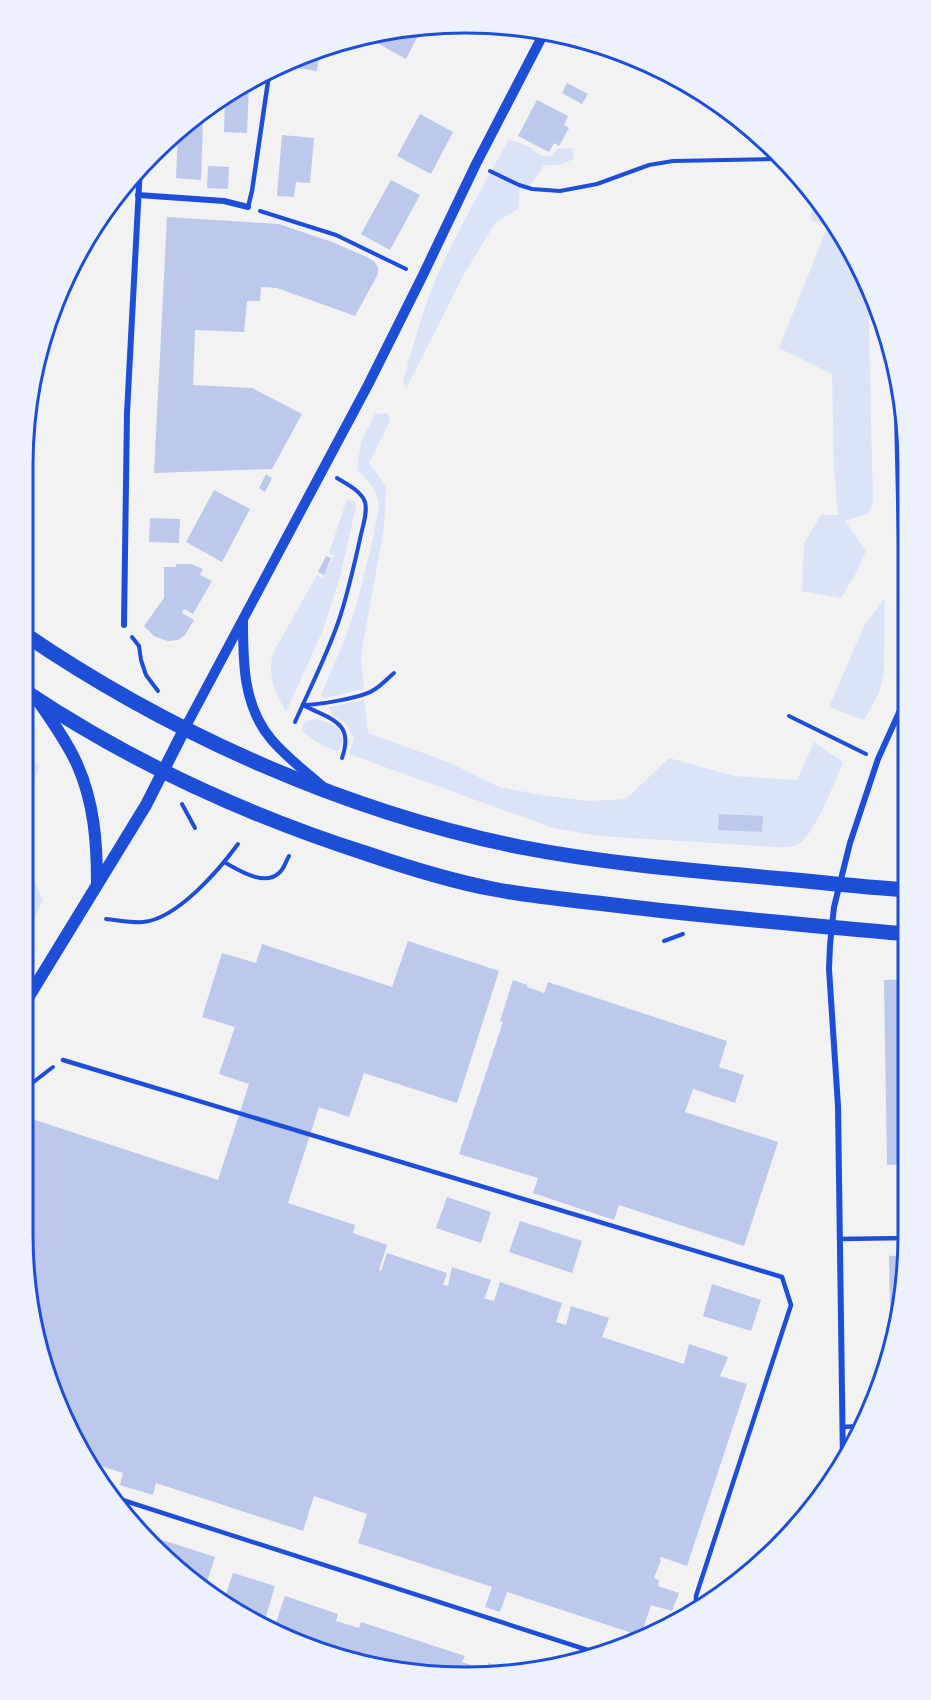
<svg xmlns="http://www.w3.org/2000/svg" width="931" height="1700" font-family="Lora,serif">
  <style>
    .green { fill: #dbe4f7 }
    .building { fill: #bdc9ec }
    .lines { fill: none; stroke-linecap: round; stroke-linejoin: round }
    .path { stroke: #1d4ed8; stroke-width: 4 }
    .service { stroke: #1d4ed8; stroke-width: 4.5 }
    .minor { stroke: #1d4ed8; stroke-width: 6 }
    .tertiary { stroke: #1d4ed8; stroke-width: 10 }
    .secondary { stroke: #1d4ed8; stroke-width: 12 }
    .primary { stroke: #1d4ed8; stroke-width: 15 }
    .rim { fill: none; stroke: #1d4ed8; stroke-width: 3 }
  </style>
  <rect width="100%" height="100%" fill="#f2f2f2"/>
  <g class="green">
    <path d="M 509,139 L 530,147 L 542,156 L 551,156 L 557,149 L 572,148 L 574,158 C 564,165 557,166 544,165 L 531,185 L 520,189 L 518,209 L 496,222 L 464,274 L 406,389 L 403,381 C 413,348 421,315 434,283 C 456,233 483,186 509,139 Z"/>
    <path d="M 811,194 L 834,219 L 868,289 L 873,502 L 868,514 L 845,521 L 866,551 L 855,575 L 841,598 L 802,591 L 804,543 L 821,515 L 838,515 L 834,469 L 832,374 L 779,348 L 828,226 L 811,220 L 813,199 Z"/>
    <path d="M 387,413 L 390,421 L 369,463 L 386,486 L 384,528 L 361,655 L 364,689 L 324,698 L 321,695 C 331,671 342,647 351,622 C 363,584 372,545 379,506 C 378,490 368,481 357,469 L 361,442 L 375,414 Z"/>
    <path d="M 347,499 L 354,502 L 356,506 L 341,573 L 323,630 L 286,712 C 275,692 267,676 273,653 L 317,575 L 322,578 L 334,556 L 329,553 Z"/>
    <path d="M 885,598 L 884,672 L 879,693 L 864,720 L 829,707 L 864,626 Z"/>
    <path d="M 364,700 L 368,733 L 448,762 L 499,787 L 542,795 L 589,801 L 626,799 L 669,758 L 734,776 L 797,780 L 814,742 L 843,762 C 835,781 815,836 797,845 C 790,848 782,847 774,847 L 599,836 L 553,828 L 349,754 L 354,738 L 346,724 L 332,715 L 329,707 Z"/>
    <path d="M 318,719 L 324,721 L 338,727 L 343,740 L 339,751 C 326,749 311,739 302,730 L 305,721 Z"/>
    <path d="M 23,751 L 39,766 L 23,820 Z"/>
    <path d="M 23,854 L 43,900 L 23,940 Z"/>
  </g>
  <g class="building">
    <path d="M 423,26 L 406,59 L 368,38 L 371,34 Z"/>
    <path d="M 320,49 L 317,71 L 285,66 L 285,62 Z"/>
    <path d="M 567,83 L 588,94 L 582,104 L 562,93 Z"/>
    <path d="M 239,87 L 249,87 L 247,133 L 224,132 L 225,96 Z"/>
    <path d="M 537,100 L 568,116 L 564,125 L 569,128 L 559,146 L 554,143 L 549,152 L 518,136 Z"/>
    <path d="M 420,114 L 453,132 L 431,174 L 397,156 Z"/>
    <path d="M 190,119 L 203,120 L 201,180 L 176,178 L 178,131 Z"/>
    <path d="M 282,135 L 314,138 L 310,183 L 296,182 L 294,197 L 277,196 Z"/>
    <path d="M 208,166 L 229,167 L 228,189 L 207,188 Z"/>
    <path d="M 391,180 L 420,195 L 390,250 L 361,234 Z"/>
    <path d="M 167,217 L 279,224 L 332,242 L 367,257 L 375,262 L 378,268 L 378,274 L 355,316 L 277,288 L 261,287 L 260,301 L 247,301 L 244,332 L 195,330 L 193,385 L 252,388 L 302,414 L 272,469 L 154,473 Z"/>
    <path d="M 266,474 L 272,478 L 265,492 L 259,488 Z"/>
    <path d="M 214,490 L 250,509 L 222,562 L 186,542 Z"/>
    <path d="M 150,518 L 180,519 L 179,543 L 149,542 Z"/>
    <path d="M 326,556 L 331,558 L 324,575 L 318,572 Z"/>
    <path d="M 176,564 L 191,564 L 203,569 L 200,575 L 212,581 L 193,614 L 184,609 L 182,613 L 194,620 L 185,635 L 178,640 L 168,641 L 154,636 L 144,626 L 164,598 L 164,567 L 176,567 Z"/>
    <path d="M 719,814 L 763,816 L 762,832 L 718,830 Z"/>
    <path d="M 408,941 L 499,971 L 457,1103 L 364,1073 L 349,1117 L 319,1107 L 288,1203 L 355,1225 L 353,1233 L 387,1245 L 379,1270 L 381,1271 L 387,1253 L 447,1273 L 443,1285 L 448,1286 L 452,1267 L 491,1280 L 485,1297 L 483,1298 L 494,1301 L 500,1282 L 562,1303 L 556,1322 L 566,1325 L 571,1306 L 609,1318 L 602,1337 L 684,1364 L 689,1344 L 728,1357 L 720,1376 L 747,1384 L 687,1566 L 661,1557 L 660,1559 L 661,1560 L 654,1578 L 659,1580 L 658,1586 L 679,1593 L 672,1611 L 651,1605 L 641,1636 L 507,1592 L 500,1612 L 485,1607 L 492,1587 L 358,1543 L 367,1514 L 314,1496 L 303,1531 L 156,1483 L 153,1495 L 120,1485 L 123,1473 L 92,1463 L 46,1377 L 23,1235 L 23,1116 L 218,1180 L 249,1084 L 219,1074 L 235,1027 L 202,1017 L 222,953 L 256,963 L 262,944 L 392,987 Z"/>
    <path d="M 907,979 L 907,1164 L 887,1165 L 884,980 Z"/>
    <path d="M 513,980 L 527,985 L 527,987 L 544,993 L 548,982 L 727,1041 L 719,1067 L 744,1075 L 735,1103 L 693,1089 L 685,1112 L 778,1142 L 744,1246 L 619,1205 L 614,1220 L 533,1193 L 538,1178 L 459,1154 L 503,1022 L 500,1021 Z"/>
    <path d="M 447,1197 L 491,1212 L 481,1243 L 436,1228 Z"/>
    <path d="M 520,1221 L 582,1241 L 572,1273 L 509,1252 Z"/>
    <path d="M 908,1255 L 893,1349 L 891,1356 L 889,1256 Z"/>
    <path d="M 712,1284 L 761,1300 L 751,1331 L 703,1316 Z"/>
    <path d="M 147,1535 L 215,1557 L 205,1588 L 226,1594 L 233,1573 L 275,1586 L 264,1623 L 220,1603 Z"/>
    <path d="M 285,1596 L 338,1614 L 336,1621 L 359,1628 L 361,1622 L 465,1656 L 462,1662 L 486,1670 L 488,1663 L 515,1672 L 495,1677 L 351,1662 L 274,1628 Z"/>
  </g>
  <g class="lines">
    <g class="path">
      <path d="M 490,171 L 519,185 L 532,189 L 560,191 L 597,184 L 649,165 L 673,161 L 781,159"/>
      <path d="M 260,211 L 336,235 L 406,269"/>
      <path d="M 132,637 L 139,646 L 141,660 L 146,675 L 158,691"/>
      <path d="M 303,705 C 317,705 360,698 372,691 C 380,687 387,679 394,673"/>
      <path d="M 303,705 C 329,719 355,721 342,758"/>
      <path d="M 789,716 L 866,754"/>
      <path d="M 295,722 C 310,688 327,655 339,620 C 348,593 354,566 360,539 C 362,528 368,513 365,502 C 361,491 347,484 337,478"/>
      <path d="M 182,804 L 195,828"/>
      <path d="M 224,862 C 239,870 264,887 279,873 C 284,869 286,861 289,856"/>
      <path d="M 106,919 C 118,920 131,923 143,922 C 177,919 219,870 238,844"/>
      <path d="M 664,941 L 683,934"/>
      <path d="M 23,1090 L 53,1067"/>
    </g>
    <g class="service">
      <path d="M 248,207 L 252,191 L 270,68"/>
      <path d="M 63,1060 L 782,1277 L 791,1305 L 696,1596 L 696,1606"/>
      <path d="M 839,1239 L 907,1238"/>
      <path d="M 842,1427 L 861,1426"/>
      <path d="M 110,1496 L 597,1653"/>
    </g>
    <g class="minor">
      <path d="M 138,195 L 224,201 L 248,207"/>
      <path d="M 896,369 L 902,633 L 906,645"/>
      <path d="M 124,625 L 127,413 L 140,167"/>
      <path d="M 843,1463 L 838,1106 L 829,969 L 830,945 L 834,907 L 850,843 L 878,759 L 906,697"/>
    </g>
    <g class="tertiary">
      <path d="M 243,621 C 243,662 243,706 271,739 C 286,757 305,771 322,786"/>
      <path d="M 185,728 L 368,385 L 422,277 L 476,164 L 545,31"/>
    </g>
    <g class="secondary">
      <path d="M 38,701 C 52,721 67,742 77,764 C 94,802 97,842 97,883"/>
      <path d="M 23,1006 L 146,805 L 185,728"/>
    </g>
    <g class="primary">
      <path d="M 23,633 C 169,733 346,812 520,847 C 607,864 696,871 785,879 C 825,883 866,887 906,890"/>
      <path d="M 23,690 C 129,761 246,815 368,854 C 409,868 451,881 493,889 C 533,897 574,900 614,905 C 711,917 809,925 906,934"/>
    </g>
  </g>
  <path d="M0 0H931V1700H0ZM465 33H466A432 432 0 0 1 898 465V1235A432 432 0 0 1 466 1667H465A432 432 0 0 1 33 1235V465A432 432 0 0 1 465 33Z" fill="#edf1fc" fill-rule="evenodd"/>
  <path class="rim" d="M465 33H466A432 432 0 0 1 898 465V1235A432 432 0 0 1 466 1667H465A432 432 0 0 1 33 1235V465A432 432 0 0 1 465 33Z"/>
</svg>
